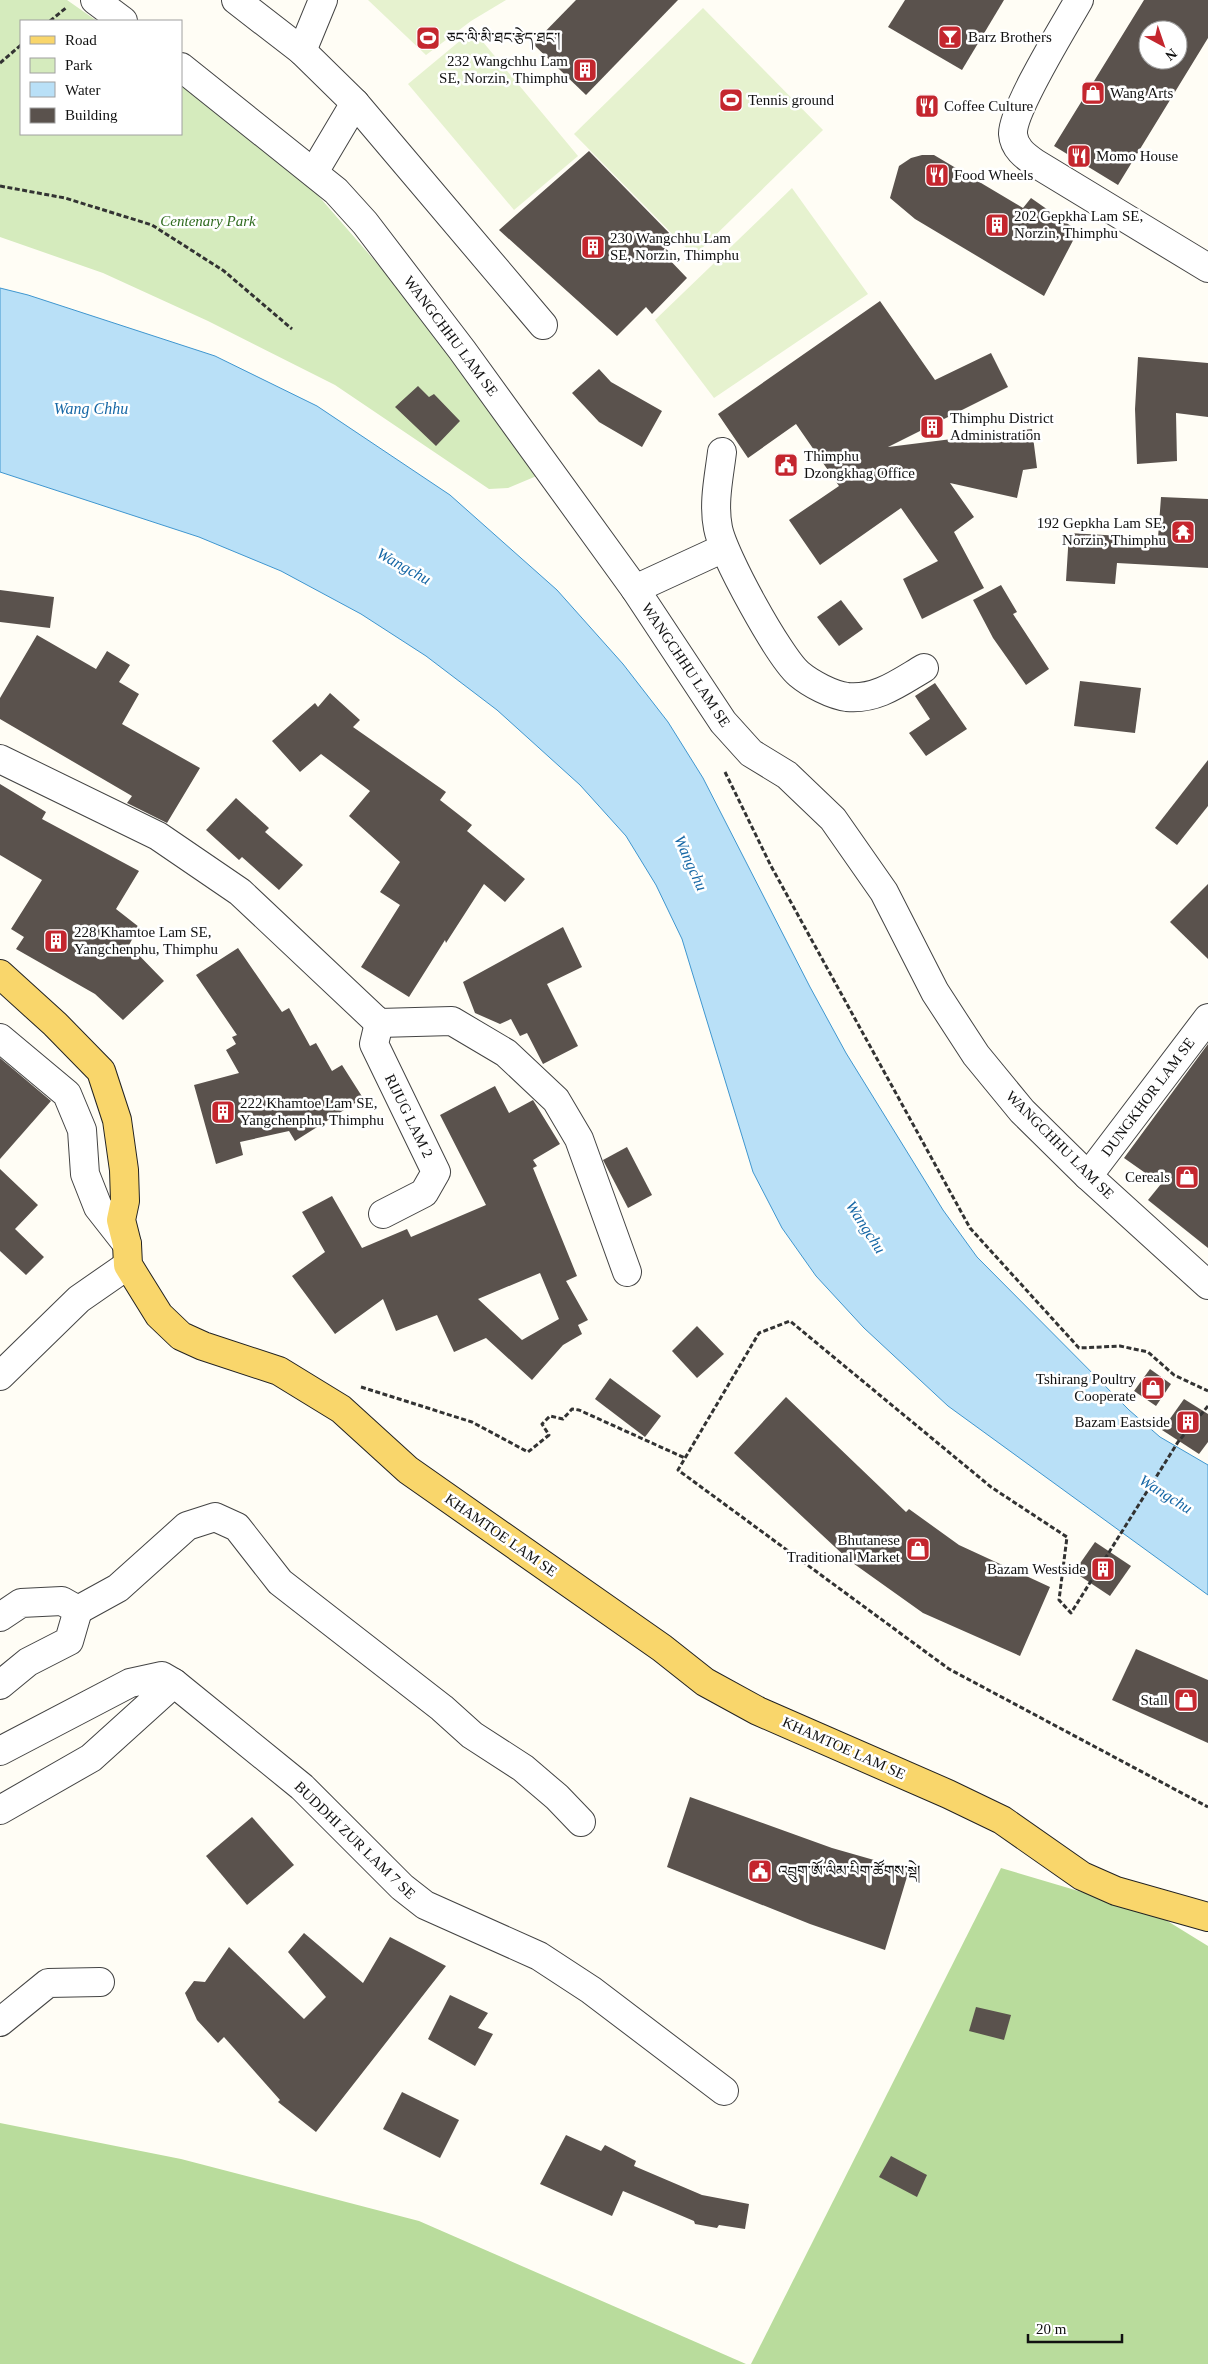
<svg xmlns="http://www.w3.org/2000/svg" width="1208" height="2364" font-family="'Times New Roman','Noto Serif Tibetan',serif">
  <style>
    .green { fill: #d5ebbd }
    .forest { fill: #b9dc9c }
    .pitch { fill: #e6f2cf }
    .water { fill: #b9e0f7; stroke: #3f96cf }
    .building { fill: #5a524d; fill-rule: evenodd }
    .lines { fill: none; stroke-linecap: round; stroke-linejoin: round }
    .minor-casing { stroke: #444; stroke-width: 30 }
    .major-casing { stroke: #222; stroke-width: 30 }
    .path { stroke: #333; stroke-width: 3; stroke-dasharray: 5 2.5; stroke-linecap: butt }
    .minor { stroke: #fff; stroke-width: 28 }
    .major { stroke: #f9d66b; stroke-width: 28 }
    .labels { text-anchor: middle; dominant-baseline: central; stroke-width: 5; stroke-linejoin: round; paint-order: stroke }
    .poi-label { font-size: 15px; fill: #111; stroke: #fff; text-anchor: start }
    .park-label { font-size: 15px; font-style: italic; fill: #2f6b1f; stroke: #fff }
    .street-label { font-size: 15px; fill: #111; stroke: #fff }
    .water-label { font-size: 16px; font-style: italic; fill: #1768a6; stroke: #fff }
  </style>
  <rect width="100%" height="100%" fill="#fffdf5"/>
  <path class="green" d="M 0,0 L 67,0 L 97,21 L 21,21 L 21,134 L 181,134 L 181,85 L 309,185 L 401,291 L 539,475 L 508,488 L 489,489 L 335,385 L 208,321 L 103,273 L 0,237 Z"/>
  <g class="forest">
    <path d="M 1001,1868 L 1156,1914 L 1208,1946 L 1208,2364 L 751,2364 Z"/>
    <path d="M 0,2123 L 181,2159 L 419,2221 L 746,2364 L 0,2364 Z"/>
  </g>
  <g class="pitch">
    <path d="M 368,0 L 506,0 L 471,21 L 426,55 Z"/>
    <path d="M 703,8 L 823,130 L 694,256 L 574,134 Z"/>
    <path d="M 473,30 L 578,156 L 514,210 L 408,84 Z"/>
    <path d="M 792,188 L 868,294 L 714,398 L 655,320 Z"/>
  </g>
  <path class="water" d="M 0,288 L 28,295 L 215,356 L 317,406 L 450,495 L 557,590 L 623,664 L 668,722 L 703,778 L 810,987 L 846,1053 L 943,1210 L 977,1257 L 1129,1410 L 1160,1437 L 1208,1465 L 1208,1595 L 948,1406 L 864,1328 L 816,1276 L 782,1228 L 753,1172 L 682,939 L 656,885 L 626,836 L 580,785 L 497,710 L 426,656 L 361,614 L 281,571 L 199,537 L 0,472 Z"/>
  <g class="building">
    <path d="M 576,0 L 678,0 L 586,95 L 533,44 Z"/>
    <path d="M 905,0 L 1004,0 L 962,70 L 888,27 Z"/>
    <path d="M 1144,0 L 1208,0 L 1208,38 L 1118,185 L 1054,146 ZM 1148,30 L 1178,30 L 1178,60 L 1148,60 Z"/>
    <path d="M 589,151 L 676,240 L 663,253 L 687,278 L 652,314 L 646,307 L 617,336 L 499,230 Z"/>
    <path d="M 922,155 L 934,155 L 1023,208 L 1031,198 L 1078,231 L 1044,296 L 915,219 L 890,198 L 899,166 L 911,158 Z"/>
    <path d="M 880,301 L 935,380 L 991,353 L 1008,387 L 888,447 L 1032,429 L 1037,468 L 1023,470 L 1017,498 L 950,483 L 974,517 L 954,532 L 984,588 L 922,619 L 903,579 L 938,561 L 901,508 L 820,565 L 789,520 L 839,486 L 796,424 L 748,458 L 718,414 Z"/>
    <path d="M 1138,357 L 1208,363 L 1208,417 L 1176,413 L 1177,461 L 1137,464 L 1135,409 Z"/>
    <path d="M 599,369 L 611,382 L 662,411 L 642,447 L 599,422 L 572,393 Z"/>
    <path d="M 418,386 L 429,397 L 434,394 L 460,421 L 436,446 L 395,407 Z"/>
    <path d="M 1161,497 L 1208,499 L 1208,568 L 1117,563 L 1115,584 L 1066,581 L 1069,533 L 1158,538 Z"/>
    <path d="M 1001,585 L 1017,612 L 1013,614 L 1049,669 L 1026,685 L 993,638 L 973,600 Z"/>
    <path d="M 0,590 L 54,597 L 50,628 L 0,622 Z"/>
    <path d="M 841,600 L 863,629 L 839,646 L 817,617 Z"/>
    <path d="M 37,635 L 96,669 L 107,651 L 130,665 L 119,682 L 139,694 L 122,724 L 200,768 L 167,823 L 127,803 L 132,796 L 0,719 L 0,698 Z"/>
    <path d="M 1080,681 L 1141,688 L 1135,733 L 1074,726 Z"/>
    <path d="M 935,683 L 967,729 L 926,756 L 909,733 L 930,719 L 915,696 Z"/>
    <path d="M 330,693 L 360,720 L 353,727 L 446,792 L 440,800 L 472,825 L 467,831 L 525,879 L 505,902 L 484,884 L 446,943 L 445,940 L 409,997 L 361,967 L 400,905 L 380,892 L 400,862 L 349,816 L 370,791 L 321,754 L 300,772 L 272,741 L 315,703 L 318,707 Z"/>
    <path d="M 1208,760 L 1208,806 L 1177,845 L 1155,828 Z"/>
    <path d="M 0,784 L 46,812 L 42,819 L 139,871 L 116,909 L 139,927 L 129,945 L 164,981 L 123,1020 L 95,994 L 16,949 L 24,937 L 11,929 L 42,880 L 0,855 Z"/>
    <path d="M 236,798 L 269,828 L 265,832 L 303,865 L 279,890 L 242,857 L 239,860 L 206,830 Z"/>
    <path d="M 1208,884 L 1208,959 L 1170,922 Z"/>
    <path d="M 563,927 L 582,967 L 547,984 L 578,1046 L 543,1064 L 527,1033 L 520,1036 L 511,1019 L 500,1024 L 475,1013 L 463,982 Z"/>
    <path d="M 238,948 L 282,1012 L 289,1008 L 310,1046 L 316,1043 L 332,1071 L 342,1065 L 363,1098 L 295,1141 L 289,1131 L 240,1142 L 243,1155 L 216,1164 L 194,1085 L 239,1073 L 226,1050 L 236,1044 L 232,1037 L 237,1035 L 196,975 Z"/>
    <path d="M 1208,1044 L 1208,1248 L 1148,1200 L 1161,1184 L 1124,1158 Z"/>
    <path d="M 0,1058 L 51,1101 L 0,1159 Z"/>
    <path d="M 495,1086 L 509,1113 L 533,1100 L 560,1144 L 533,1160 L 537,1166 L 533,1168 L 577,1276 L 566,1281 L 588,1320 L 578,1325 L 582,1334 L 563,1345 L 532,1380 L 486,1338 L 454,1352 L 437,1315 L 396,1331 L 383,1299 L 335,1334 L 292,1276 L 325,1252 L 302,1212 L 332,1196 L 362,1248 L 407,1229 L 411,1237 L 486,1205 L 440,1115 ZM 540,1273 L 559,1319 L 522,1340 L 478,1299 Z"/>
    <path d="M 627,1147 L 652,1195 L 628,1208 L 603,1160 Z"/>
    <path d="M 0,1169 L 38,1205 L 15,1229 L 44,1257 L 26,1275 L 0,1251 Z"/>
    <path d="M 697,1326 L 724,1354 L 697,1378 L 672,1351 Z"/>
    <path d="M 1150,1369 L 1171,1384 L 1156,1406 L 1134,1391 Z"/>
    <path d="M 610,1378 L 661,1416 L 645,1437 L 595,1399 Z"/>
    <path d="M 786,1397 L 906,1512 L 909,1509 L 959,1545 L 1050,1587 L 1020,1656 L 923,1613 L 850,1561 L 734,1453 Z"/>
    <path d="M 1184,1399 L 1208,1414 L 1208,1442 L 1199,1454 L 1162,1430 Z"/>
    <path d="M 1095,1542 L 1131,1566 L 1110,1596 L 1074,1572 Z"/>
    <path d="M 1136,1649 L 1208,1680 L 1208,1743 L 1112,1700 Z"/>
    <path d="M 690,1797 L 832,1848 L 909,1870 L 885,1950 L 810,1924 L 667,1867 Z"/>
    <path d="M 252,1817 L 294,1865 L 247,1905 L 206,1856 Z"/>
    <path d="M 304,1933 L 363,1983 L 390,1937 L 446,1966 L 316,2132 L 278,2102 L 280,2100 L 224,2037 L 218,2043 L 197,2020 L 185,1993 L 194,1981 L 205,1982 L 229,1947 L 304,2019 L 326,1997 L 288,1952 Z"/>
    <path d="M 450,1995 L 488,2013 L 478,2028 L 493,2034 L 475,2066 L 428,2039 Z"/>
    <path d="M 976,2007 L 1011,2015 L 1004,2040 L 969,2031 Z"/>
    <path d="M 402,2092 L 459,2120 L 440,2158 L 383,2129 Z"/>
    <path d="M 566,2135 L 601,2151 L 605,2145 L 636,2161 L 634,2166 L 702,2195 L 749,2204 L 745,2229 L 719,2225 L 717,2228 L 695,2224 L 694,2221 L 623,2191 L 612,2216 L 540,2184 Z"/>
    <path d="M 891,2156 L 927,2175 L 917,2197 L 879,2177 Z"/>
  </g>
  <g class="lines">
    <g class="minor-casing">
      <g id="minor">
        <path d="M 95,0 L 123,21"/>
        <path d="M 236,0 L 302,51 L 355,103 L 543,325"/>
        <path d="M 1079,0 C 1065,25 1012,110 1013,134 C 1014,148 1025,156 1035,163 L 1208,268"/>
        <path d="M 302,51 L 323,0"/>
        <path d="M 181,67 L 336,191 L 365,223 L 462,350 L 635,589 L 723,722 L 751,753 L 787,775 L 833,819 L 884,892 L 935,992 L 976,1055 L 1022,1111 L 1088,1176 L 1208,1285"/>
        <path d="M 314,172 L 355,103"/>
        <path d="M 722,452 C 719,477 713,503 718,528 C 723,555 779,657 799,674 C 811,684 832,695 847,697 C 877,700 900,682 924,668"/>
        <path d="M 635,589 L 724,548"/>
        <path d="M 0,759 L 158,836 L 240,892 L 379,1023 L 452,1021 L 506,1053 L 556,1100 L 579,1139 L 627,1272"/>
        <path d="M 379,1023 L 374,1044 L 436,1172 L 424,1193 L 383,1214"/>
        <path d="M 0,1038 L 67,1094 L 82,1130 L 85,1174 L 98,1207 L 127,1244"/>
        <path d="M 1088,1176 L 1208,1018"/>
        <path d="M 0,1376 L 79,1299 L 128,1265"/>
        <path d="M 78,1610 L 118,1588 L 187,1526 L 215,1517 L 237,1527 L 280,1582 L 442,1708 L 472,1735 L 523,1768 L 557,1797 L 581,1822"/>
        <path d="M 0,1617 L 21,1603 L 62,1601 L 78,1610 L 69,1641 L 28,1662 L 0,1685"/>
        <path d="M 174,1683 L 302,1787 L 402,1887 L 425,1905 L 539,1956 L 591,1990 L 724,2091"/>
        <path d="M 0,1751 L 130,1683 L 162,1676 L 174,1683 L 91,1758 L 0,1810"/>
        <path d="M 0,2022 L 48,1983 L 100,1982"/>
      </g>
    </g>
    <g class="major-casing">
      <path id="major" d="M 0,974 L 55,1024 L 101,1071 L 117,1120 L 124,1170 L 125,1201 L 121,1220 L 127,1244 L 128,1265 L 159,1315 L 181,1336 L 203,1346 L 279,1371 L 341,1409 L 408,1470 L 662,1648 L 705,1682 L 758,1711 L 948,1794 L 1002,1820 L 1082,1876 L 1116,1891 L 1208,1917"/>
    </g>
    <g class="path">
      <path d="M 50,21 L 67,7"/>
      <path d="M 0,63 L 21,45"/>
      <path d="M 0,186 L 65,198 L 152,225 L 224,271 L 292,329"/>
      <path d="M 725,772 L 771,866 L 970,1228 L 1079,1348 L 1120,1346 L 1148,1352 L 1174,1375 L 1208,1391"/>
      <path d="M 361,1387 L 472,1422 L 528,1452 L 549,1435 L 542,1424 L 550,1416 L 563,1419 L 572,1409 L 579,1410 L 685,1458"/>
      <path d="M 1208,1406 L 1178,1442 L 1071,1613 L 1059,1600 L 1067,1537 L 991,1487 L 790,1321 L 759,1333 L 678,1470 L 949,1669 L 1208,1807"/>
    </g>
    <use href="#minor" class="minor"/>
    <use href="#major" class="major"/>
  </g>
  <defs>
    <g id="bar-square" transform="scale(1.25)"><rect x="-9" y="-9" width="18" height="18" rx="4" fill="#c4262e" stroke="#fff"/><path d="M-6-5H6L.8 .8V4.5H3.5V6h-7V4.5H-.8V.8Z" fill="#fff"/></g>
    <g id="stadium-square" transform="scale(1.25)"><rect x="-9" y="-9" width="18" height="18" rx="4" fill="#c4262e" stroke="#fff"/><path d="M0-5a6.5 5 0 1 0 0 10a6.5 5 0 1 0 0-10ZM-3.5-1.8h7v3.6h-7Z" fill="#fff"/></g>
    <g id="building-square" transform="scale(1.25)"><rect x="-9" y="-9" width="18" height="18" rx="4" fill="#c4262e" stroke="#fff"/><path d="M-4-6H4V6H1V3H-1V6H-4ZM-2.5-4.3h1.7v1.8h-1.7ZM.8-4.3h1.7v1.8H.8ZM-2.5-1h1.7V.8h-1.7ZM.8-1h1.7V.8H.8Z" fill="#fff"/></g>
    <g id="shop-square" transform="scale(1.25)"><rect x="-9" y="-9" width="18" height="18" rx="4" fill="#c4262e" stroke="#fff"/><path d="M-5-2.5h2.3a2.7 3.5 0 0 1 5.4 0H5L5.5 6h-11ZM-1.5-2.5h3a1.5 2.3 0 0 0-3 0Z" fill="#fff"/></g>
    <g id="restaurant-square" transform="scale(1.25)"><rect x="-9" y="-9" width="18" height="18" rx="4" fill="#c4262e" stroke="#fff"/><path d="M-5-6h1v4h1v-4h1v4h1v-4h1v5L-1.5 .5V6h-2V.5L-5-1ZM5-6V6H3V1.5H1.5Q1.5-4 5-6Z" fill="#fff"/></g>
    <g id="civic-square" transform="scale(1.25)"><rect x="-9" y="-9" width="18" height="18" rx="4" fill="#c4262e" stroke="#fff"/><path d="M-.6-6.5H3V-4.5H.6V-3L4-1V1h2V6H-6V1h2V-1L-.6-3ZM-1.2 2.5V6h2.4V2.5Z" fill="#fff"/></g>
    <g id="temple-square" transform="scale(1.25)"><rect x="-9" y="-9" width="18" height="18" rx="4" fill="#c4262e" stroke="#fff"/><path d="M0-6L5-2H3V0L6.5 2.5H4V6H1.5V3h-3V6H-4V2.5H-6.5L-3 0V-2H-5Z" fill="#fff"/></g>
  </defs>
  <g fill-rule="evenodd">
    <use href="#bar-square" x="950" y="37"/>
    <use href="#stadium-square" x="428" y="38"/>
    <use href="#building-square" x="585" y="70"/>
    <use href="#shop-square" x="1093" y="93"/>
    <use href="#stadium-square" x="731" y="100"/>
    <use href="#restaurant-square" x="927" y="106"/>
    <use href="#restaurant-square" x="1079" y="156"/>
    <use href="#restaurant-square" x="937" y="175"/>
    <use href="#building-square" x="997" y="225"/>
    <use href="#building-square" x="593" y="247"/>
    <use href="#building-square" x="932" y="427"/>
    <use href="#civic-square" x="786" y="465"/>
    <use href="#temple-square" x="1183" y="532"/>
    <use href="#building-square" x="56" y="941"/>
    <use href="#building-square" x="223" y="1112"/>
    <use href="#shop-square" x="1187" y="1177"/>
    <use href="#shop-square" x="1153" y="1388"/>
    <use href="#building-square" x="1188" y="1422"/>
    <use href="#shop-square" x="918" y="1549"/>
    <use href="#building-square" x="1103" y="1569"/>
    <use href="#shop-square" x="1186" y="1700"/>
    <use href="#civic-square" x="760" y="1871"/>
  </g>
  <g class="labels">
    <g class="poi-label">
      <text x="968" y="37">Barz Brothers</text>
      <text x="446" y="38">ཅང་ལི་མི་ཐང་རྩེད་ཐང་།</text>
      <text x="568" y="61" text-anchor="end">232 Wangchhu Lam<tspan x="568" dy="17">SE, Norzin, Thimphu</tspan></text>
      <text x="1110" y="93">Wang Arts</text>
      <text x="748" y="100">Tennis ground</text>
      <text x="944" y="106">Coffee Culture</text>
      <text x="1096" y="156">Momo House</text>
      <text x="954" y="175">Food Wheels</text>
      <text x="1014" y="216">202 Gepkha Lam SE,<tspan x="1014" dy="17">Norzin, Thimphu</tspan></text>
      <text x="610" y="238">230 Wangchhu Lam<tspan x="610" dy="17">SE, Norzin, Thimphu</tspan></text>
      <text x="950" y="418">Thimphu District<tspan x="950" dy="17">Administration</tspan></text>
      <text x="804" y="456">Thimphu<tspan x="804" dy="17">Dzongkhag Office</tspan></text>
      <text x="1166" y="523" text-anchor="end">192 Gepkha Lam SE,<tspan x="1166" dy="17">Norzin, Thimphu</tspan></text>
      <text x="74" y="932">228 Khamtoe Lam SE,<tspan x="74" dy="17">Yangchenphu, Thimphu</tspan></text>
      <text x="240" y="1103">222 Khamtoe Lam SE,<tspan x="240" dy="17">Yangchenphu, Thimphu</tspan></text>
      <text x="1170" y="1177" text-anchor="end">Cereals</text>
      <text x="1136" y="1379" text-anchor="end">Tshirang Poultry<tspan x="1136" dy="17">Cooperate</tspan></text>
      <text x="1170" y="1422" text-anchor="end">Bazam Eastside</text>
      <text x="900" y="1540" text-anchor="end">Bhutanese<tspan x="900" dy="17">Traditional Market</tspan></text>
      <text x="1086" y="1569" text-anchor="end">Bazam Westside</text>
      <text x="1168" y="1700" text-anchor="end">Stall</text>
      <text x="778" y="1871">འབྲུག་ཨོ་ལིམ་པིག་ཚོགས་སྡེ།</text>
    </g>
    <g class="park-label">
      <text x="208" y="221">Centenary Park</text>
    </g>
    <g class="street-label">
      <text transform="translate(451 336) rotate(53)">WANGCHHU LAM SE</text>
      <text transform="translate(686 665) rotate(56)">WANGCHHU LAM SE</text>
      <text transform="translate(1148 1097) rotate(-53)">DUNGKHOR LAM SE</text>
      <text transform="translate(409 1116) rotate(64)">RIJUG LAM 2</text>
      <text transform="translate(1060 1145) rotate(45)">WANGCHHU LAM SE</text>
      <text transform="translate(501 1535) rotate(35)">KHAMTOE LAM SE</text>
      <text transform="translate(844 1748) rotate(24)">KHAMTOE LAM SE</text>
      <text transform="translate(355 1840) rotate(44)">BUDDHI ZUR LAM 7 SE</text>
    </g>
    <g class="water-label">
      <text x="91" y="408">Wang Chhu</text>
      <text transform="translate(404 566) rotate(29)">Wangchu</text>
      <text transform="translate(691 863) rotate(66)">Wangchu</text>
      <text transform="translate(866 1227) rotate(57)">Wangchu</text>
      <text transform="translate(1166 1494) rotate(32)">Wangchu</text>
    </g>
  </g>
  <rect x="20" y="20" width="162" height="115" fill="#ffffff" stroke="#a0a0a0"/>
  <rect x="30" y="36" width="25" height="8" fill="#f9d66b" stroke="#a0a0a0"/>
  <text x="65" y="45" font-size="15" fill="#111111">Road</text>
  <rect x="30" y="58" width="25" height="15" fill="#d5ebbd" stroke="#a0a0a0"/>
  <text x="65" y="70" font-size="15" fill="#111111">Park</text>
  <rect x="30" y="82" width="25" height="15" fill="#b9e0f7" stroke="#a0a0a0"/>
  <text x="65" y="95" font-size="15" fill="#111111">Water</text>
  <rect x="30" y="108" width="25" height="15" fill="#5a524d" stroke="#a0a0a0"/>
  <text x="65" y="120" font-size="15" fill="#111111">Building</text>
  <g transform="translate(1163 45) rotate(140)"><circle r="24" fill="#ffffff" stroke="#a0a0a0"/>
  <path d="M0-4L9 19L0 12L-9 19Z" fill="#c4262e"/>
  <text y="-8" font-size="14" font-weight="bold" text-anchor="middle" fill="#111111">N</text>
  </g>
  <path d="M1028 2334v8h94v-8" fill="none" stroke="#111111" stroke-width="2.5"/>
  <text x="1036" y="2334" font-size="15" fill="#111111" stroke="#ffffff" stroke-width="4" paint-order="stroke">20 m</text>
</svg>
